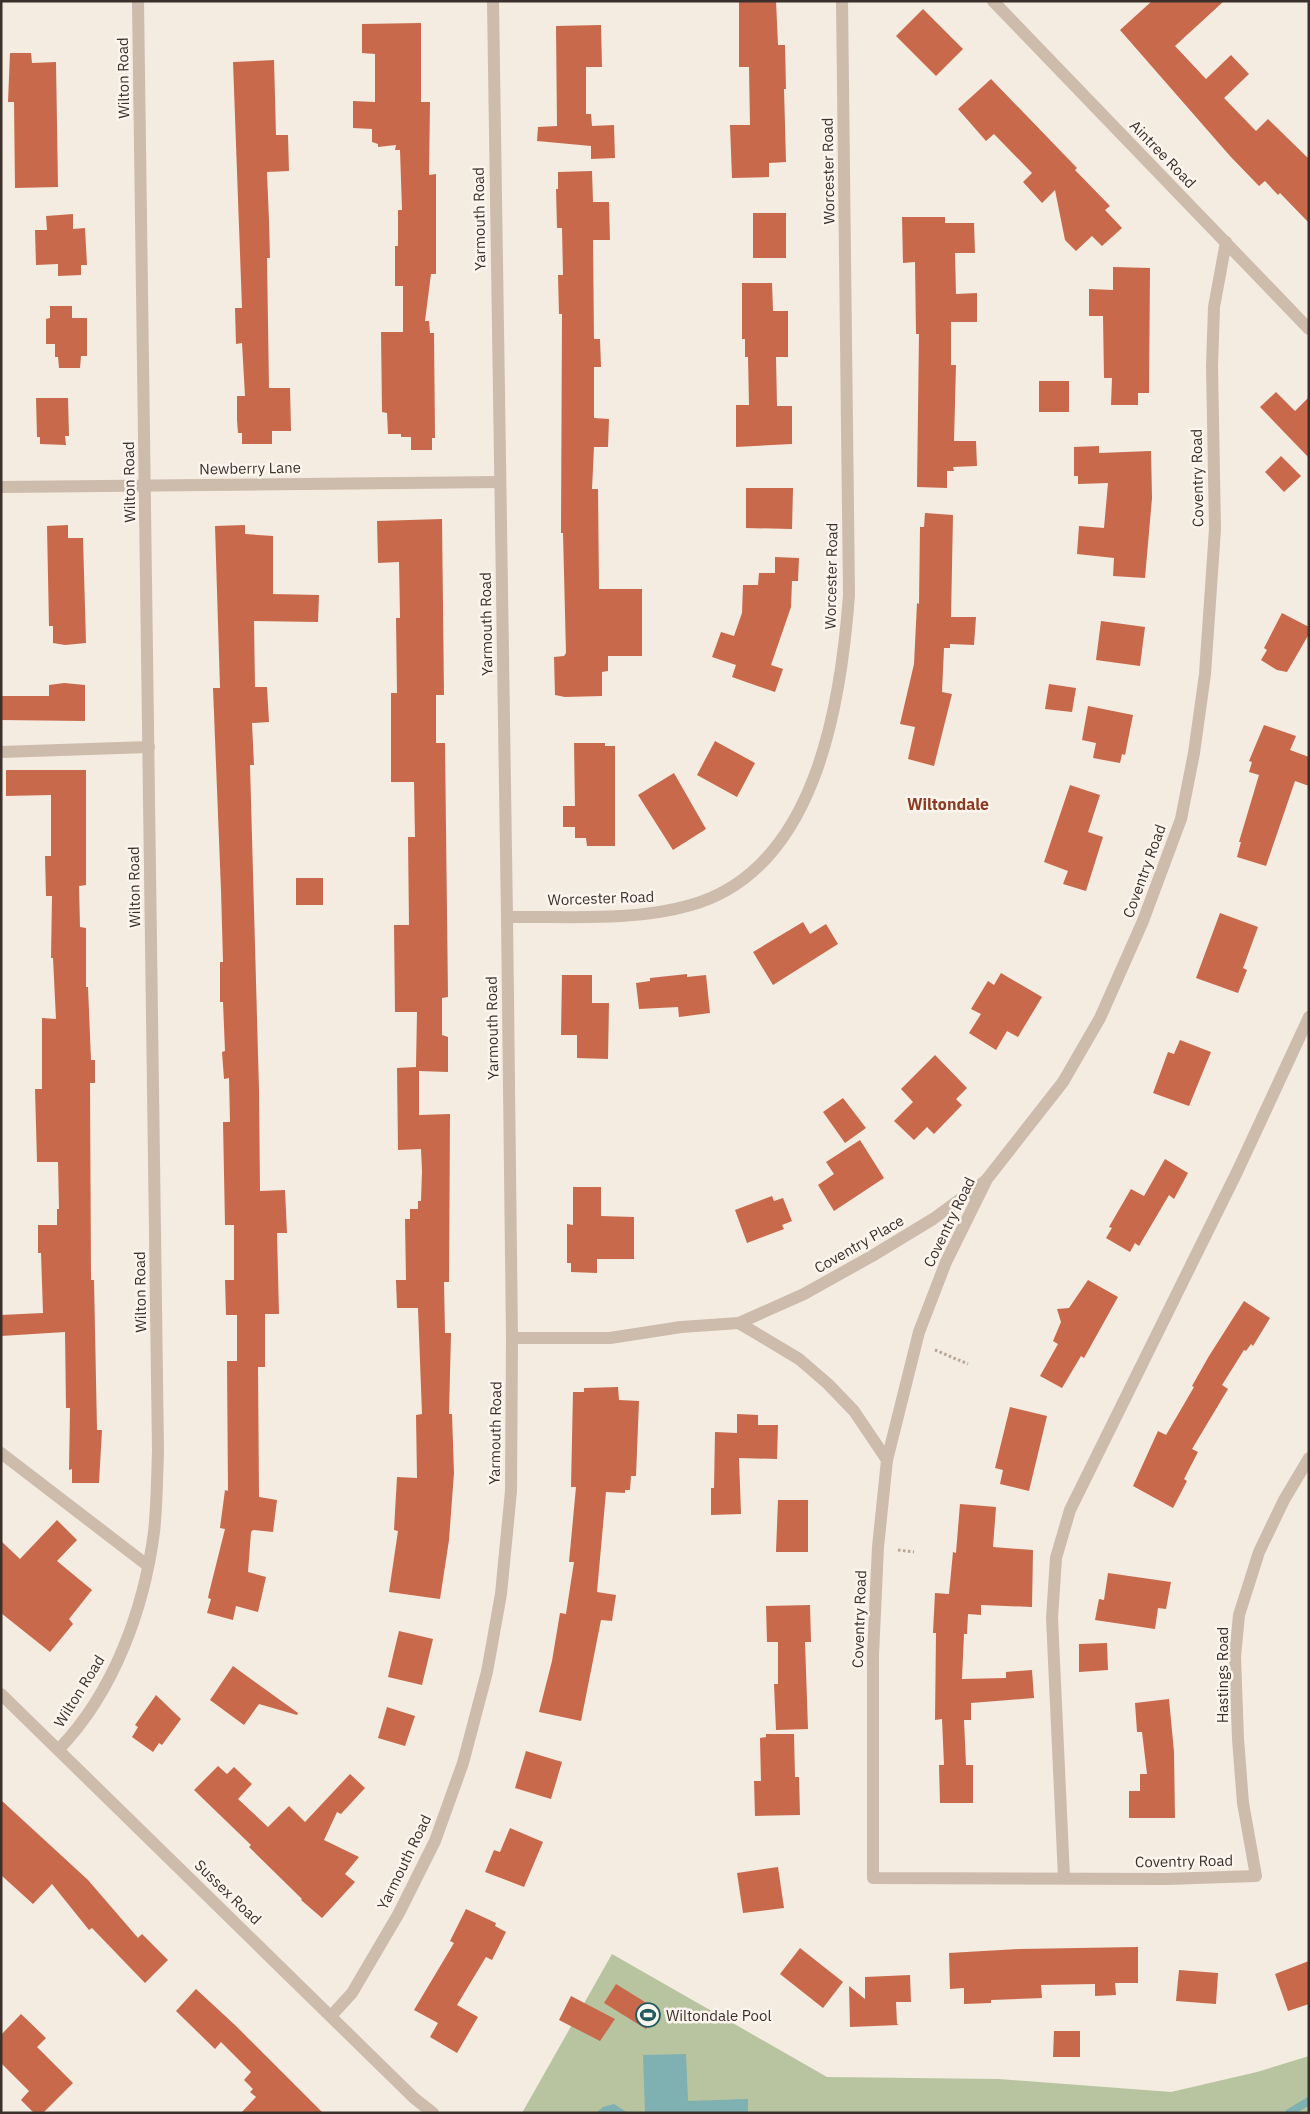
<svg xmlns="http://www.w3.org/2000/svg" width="1310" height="2114" font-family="'IBM Plex Sans',sans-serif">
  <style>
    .green { fill: #b8c4a0 }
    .water { fill: #7fb0b2 }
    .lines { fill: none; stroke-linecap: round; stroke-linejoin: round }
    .stream { stroke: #7fb0b2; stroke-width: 8 }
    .building { fill: #c8694b }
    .path { stroke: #b9a596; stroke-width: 3; stroke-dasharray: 2.5 2.5; stroke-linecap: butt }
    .service { stroke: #cdbbac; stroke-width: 12 }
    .minor { stroke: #cdbbac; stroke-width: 12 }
    .labels { text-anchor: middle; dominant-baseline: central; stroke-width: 5; stroke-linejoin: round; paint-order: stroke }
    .street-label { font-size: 15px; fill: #3b302b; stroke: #fbf5ee }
    .poi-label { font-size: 15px; fill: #3b302b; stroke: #fbf5ee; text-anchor: start }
    .neighbourhood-label { font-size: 16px; font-weight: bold; fill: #8c3b22; stroke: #fbf5ee }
  </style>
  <rect width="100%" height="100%" fill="#f4ebe1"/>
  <path class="green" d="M 612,1954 L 827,2077 L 999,2079 L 1171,2092 L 1257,2072 L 1309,2056 L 1309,2113 L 522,2113 Z"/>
  <g class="water">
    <path d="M 686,2054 L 688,2101 L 748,2099 L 748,2113 L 645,2113 L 643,2055 Z"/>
    <path d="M 614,2104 L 628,2113 L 596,2113 L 603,2107 Z"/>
  </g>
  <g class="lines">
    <path class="stream" d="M 1289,2113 L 1309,2101"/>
  </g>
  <g class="building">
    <path d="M 739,1 L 776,1 L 778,45 L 785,45 L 786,89 L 784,89 L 786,162 L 769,163 L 769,177 L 732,178 L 730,125 L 750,125 L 749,67 L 739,67 Z"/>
    <path d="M 1152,1 L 1224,1 L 1175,46 L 1206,79 L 1231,55 L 1249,74 L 1224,98 L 1256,131 L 1268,119 L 1309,159 L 1309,223 L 1280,193 L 1278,195 L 1265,181 L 1259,186 L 1230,156 L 1120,30 Z"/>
    <path d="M 923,9 L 963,49 L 936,76 L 896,36 Z"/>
    <path d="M 421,23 L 421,102 L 430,102 L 429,175 L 436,174 L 436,274 L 431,274 L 425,321 L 429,321 L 430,333 L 434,333 L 435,438 L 432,438 L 432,450 L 411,450 L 411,437 L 401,437 L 401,434 L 388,434 L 387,413 L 382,412 L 381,332 L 403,332 L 403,286 L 395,286 L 395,246 L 398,246 L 398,210 L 402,210 L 400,150 L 395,150 L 396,145 L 378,147 L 378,144 L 372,142 L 372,129 L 353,128 L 353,101 L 375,102 L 375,54 L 362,53 L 362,24 Z"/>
    <path d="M 601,25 L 602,67 L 586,67 L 586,114 L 591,114 L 592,126 L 614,125 L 615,158 L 591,159 L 591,146 L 537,141 L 538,127 L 557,126 L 556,26 Z"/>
    <path d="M 10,53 L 31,53 L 32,63 L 56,62 L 58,187 L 15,188 L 14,102 L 8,102 Z"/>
    <path d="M 274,60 L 276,135 L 288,135 L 289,171 L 267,172 L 269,221 L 270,258 L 267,258 L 269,388 L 290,388 L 291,431 L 272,431 L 272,444 L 242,444 L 242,433 L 238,433 L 237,420 L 237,396 L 245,396 L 242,343 L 236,344 L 235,308 L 242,308 L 233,62 Z"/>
    <path d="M 991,79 L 1077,168 L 1075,170 L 1110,206 L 1105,210 L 1122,228 L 1102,246 L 1092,236 L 1076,251 L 1065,240 L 1055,190 L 1042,203 L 1023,182 L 1032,173 L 994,134 L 986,141 L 958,109 Z"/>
    <path d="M 592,171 L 593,202 L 609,202 L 610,240 L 593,240 L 594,339 L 600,339 L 601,367 L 594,367 L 594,418 L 609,419 L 608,447 L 594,447 L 592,489 L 598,489 L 599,589 L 642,589 L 642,656 L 608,656 L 608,671 L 602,672 L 602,696 L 565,697 L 555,695 L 554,657 L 564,656 L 566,653 L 563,533 L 561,533 L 562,314 L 559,314 L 558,275 L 563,275 L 562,228 L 557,228 L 556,189 L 558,189 L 558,172 Z"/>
    <rect x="753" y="213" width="33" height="45"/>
    <path d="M 73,214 L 73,229 L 85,228 L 87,265 L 81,265 L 81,275 L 58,276 L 58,264 L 36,265 L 35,230 L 47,230 L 46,216 Z"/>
    <path d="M 902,217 L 945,217 L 945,223 L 974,223 L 975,253 L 955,253 L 956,294 L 977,293 L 977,322 L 951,322 L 951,365 L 956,365 L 954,441 L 976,441 L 977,466 L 953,467 L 954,471 L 947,471 L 947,488 L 917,487 L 919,334 L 916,334 L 915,262 L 903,263 Z"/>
    <path d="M 1113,267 L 1150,268 L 1149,393 L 1138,393 L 1138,405 L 1111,405 L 1112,378 L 1104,378 L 1103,316 L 1089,316 L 1089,289 L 1113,290 Z"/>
    <path d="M 742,283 L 772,283 L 773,311 L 788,311 L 788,357 L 776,357 L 777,406 L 792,406 L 792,444 L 736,447 L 736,405 L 749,405 L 748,357 L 745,357 L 745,339 L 742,339 Z"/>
    <path d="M 50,306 L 72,306 L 72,318 L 87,318 L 87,356 L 81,356 L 80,368 L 59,368 L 58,357 L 55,357 L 55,344 L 46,344 L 46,319 L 50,318 Z"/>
    <rect x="1039" y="381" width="30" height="31"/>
    <path d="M 1276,392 L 1295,411 L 1309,397 L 1309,458 L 1260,407 Z"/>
    <path d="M 36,398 L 68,398 L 69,436 L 65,436 L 66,445 L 40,444 L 40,437 L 37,437 Z"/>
    <path d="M 1099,446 L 1099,453 L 1151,451 L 1152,498 L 1145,578 L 1113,576 L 1114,558 L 1077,554 L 1079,526 L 1104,528 L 1108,483 L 1078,484 L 1078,476 L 1074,476 L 1074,447 Z"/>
    <path d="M 1281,456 L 1301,476 L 1284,492 L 1265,472 Z"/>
    <path d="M 746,488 L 793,488 L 792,529 L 746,528 Z"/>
    <path d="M 925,513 L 953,515 L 951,617 L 976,617 L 974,645 L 950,644 L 950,648 L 944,648 L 942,692 L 952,694 L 934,766 L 908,759 L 915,727 L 900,724 L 914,664 L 917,603 L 919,604 L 920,527 L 924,527 Z"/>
    <path d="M 442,519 L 444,695 L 436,695 L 436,743 L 445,743 L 448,997 L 442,998 L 442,1035 L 448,1037 L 448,1072 L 419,1071 L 419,1115 L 450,1114 L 449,1282 L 444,1282 L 445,1333 L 451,1333 L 449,1414 L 452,1414 L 454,1473 L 449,1540 L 440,1599 L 389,1592 L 398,1531 L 394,1530 L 397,1477 L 417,1478 L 416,1415 L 422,1414 L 418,1308 L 397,1308 L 396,1280 L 406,1280 L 405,1219 L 410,1219 L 410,1209 L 418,1209 L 418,1201 L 421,1201 L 422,1171 L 421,1149 L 398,1150 L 397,1068 L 416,1067 L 417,1012 L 395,1012 L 394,925 L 409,925 L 408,837 L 415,837 L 414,782 L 391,782 L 391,693 L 397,693 L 396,618 L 400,618 L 399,562 L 378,563 L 377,521 Z"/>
    <path d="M 68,525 L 68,538 L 83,538 L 86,643 L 65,645 L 53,643 L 53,626 L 49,626 L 47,526 Z"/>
    <path d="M 245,525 L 245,534 L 273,536 L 273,594 L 319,595 L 318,622 L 254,621 L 255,687 L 267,687 L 269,722 L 252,723 L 254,765 L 250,765 L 259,1090 L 260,1191 L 285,1190 L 287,1233 L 277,1233 L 279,1314 L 265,1314 L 265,1367 L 258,1367 L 259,1497 L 277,1500 L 273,1532 L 253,1530 L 251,1532 L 248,1572 L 266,1577 L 258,1612 L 236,1606 L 233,1620 L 207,1613 L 211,1599 L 208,1598 L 209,1593 L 225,1529 L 220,1528 L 225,1490 L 228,1491 L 227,1361 L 237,1361 L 237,1315 L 226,1315 L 225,1280 L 234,1280 L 234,1225 L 225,1225 L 223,1122 L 230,1122 L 229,1078 L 224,1079 L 222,1052 L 225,1051 L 223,1002 L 220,1002 L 220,962 L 223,962 L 221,890 L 213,688 L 220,688 L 215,526 Z"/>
    <path d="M 775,557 L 799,558 L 798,581 L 792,581 L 791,607 L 771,665 L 783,669 L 775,692 L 732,677 L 736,665 L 712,657 L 721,632 L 734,636 L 742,613 L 743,585 L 758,585 L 759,573 L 775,573 Z"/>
    <path d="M 1282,613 L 1309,627 L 1309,634 L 1287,672 L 1277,670 L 1261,660 L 1267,650 L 1264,648 Z"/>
    <path d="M 1101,621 L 1145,627 L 1140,666 L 1096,660 Z"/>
    <path d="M 64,683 L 85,685 L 85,721 L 1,720 L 1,696 L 49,696 L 49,685 Z"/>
    <path d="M 1049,684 L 1076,688 L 1072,712 L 1045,709 Z"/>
    <path d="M 1088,706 L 1133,715 L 1125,755 L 1122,754 L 1120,763 L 1093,758 L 1096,743 L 1082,740 Z"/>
    <path d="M 1264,725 L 1296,736 L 1290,750 L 1309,757 L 1309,786 L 1295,781 L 1266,866 L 1237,857 L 1241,842 L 1239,842 L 1259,775 L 1249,772 L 1252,762 L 1249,761 Z"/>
    <path d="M 715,741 L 755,763 L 737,797 L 697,775 Z"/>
    <path d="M 574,743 L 605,743 L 605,746 L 615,746 L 615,846 L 587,846 L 586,838 L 575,838 L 575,827 L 563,827 L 563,806 L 575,806 Z"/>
    <path d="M 6,770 L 86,770 L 86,885 L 79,886 L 80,927 L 86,928 L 86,987 L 88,987 L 91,1060 L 95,1060 L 95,1083 L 90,1083 L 91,1280 L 94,1280 L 97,1430 L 102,1430 L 99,1483 L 72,1483 L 72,1469 L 69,1470 L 70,1408 L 66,1408 L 65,1332 L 1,1336 L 1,1315 L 43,1313 L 41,1253 L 38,1253 L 38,1225 L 57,1225 L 57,1209 L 59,1209 L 58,1162 L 37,1162 L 35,1089 L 42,1089 L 42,1018 L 56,1019 L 53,958 L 51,958 L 52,896 L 46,896 L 45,856 L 51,856 L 51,795 L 6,796 Z"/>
    <path d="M 674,773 L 706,829 L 673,850 L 638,795 Z"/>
    <path d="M 1070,785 L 1100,795 L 1088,832 L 1103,837 L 1086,891 L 1063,884 L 1068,871 L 1044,862 Z"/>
    <rect x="296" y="878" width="27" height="27"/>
    <path d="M 1220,913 L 1258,927 L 1243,968 L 1247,970 L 1238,993 L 1196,978 Z"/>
    <path d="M 803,922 L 810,934 L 826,924 L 838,944 L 773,985 L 753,952 Z"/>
    <path d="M 1001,973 L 1042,997 L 1018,1037 L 1007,1031 L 996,1050 L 969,1033 L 981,1014 L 971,1009 L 988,981 L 994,985 Z"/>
    <path d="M 687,974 L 687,977 L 706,975 L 710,1013 L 679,1017 L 678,1007 L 639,1009 L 636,983 L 650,981 L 650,978 Z"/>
    <path d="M 562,975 L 592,975 L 592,1003 L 609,1003 L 608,1059 L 577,1058 L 577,1035 L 561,1035 Z"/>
    <path d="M 1180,1040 L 1211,1052 L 1189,1106 L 1153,1093 L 1168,1052 L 1174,1054 Z"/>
    <path d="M 935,1055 L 967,1088 L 956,1099 L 962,1105 L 934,1134 L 927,1127 L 914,1140 L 894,1121 L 913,1102 L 901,1089 Z"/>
    <path d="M 843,1098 L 866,1128 L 845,1143 L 823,1112 Z"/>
    <path d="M 860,1140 L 884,1178 L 834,1211 L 818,1185 L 834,1174 L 826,1162 Z"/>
    <path d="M 1165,1159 L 1188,1173 L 1174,1199 L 1169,1195 L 1139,1246 L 1135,1243 L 1130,1252 L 1106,1238 L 1112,1228 L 1109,1227 L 1131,1189 L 1144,1196 Z"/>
    <path d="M 573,1187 L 601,1187 L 601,1216 L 634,1217 L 634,1259 L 597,1259 L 597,1273 L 571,1272 L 571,1263 L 567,1263 L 567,1224 L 573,1225 Z"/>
    <path d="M 772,1196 L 774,1201 L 783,1198 L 792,1221 L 782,1225 L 784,1229 L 747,1243 L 735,1210 Z"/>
    <path d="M 1088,1280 L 1118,1297 L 1084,1358 L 1081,1356 L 1062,1388 L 1040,1376 L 1058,1344 L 1053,1341 L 1061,1322 L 1057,1309 L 1069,1308 Z"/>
    <path d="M 1244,1301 L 1270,1318 L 1253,1346 L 1251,1344 L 1246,1351 L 1244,1350 L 1222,1385 L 1228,1389 L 1192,1449 L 1198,1452 L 1184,1479 L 1187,1481 L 1173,1508 L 1133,1486 L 1158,1431 L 1166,1435 L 1194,1387 L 1192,1386 L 1209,1356 Z"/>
    <path d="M 618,1387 L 619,1400 L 639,1401 L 636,1476 L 631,1476 L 630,1490 L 625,1490 L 625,1493 L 606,1492 L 597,1592 L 616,1595 L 612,1621 L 601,1620 L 581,1721 L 539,1712 L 552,1661 L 560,1613 L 566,1614 L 574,1562 L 569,1562 L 576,1487 L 571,1487 L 573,1392 L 584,1392 L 584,1388 Z"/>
    <path d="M 1010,1407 L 1047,1416 L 1029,1491 L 1000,1484 L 1003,1470 L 995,1468 Z"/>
    <path d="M 737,1414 L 758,1415 L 758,1425 L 778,1425 L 777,1459 L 739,1458 L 741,1514 L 711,1515 L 711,1488 L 714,1488 L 715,1432 L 737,1433 Z"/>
    <path d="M 778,1500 L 808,1500 L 808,1552 L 776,1552 Z"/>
    <path d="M 960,1504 L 996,1507 L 993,1547 L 1033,1550 L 1032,1607 L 981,1605 L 981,1615 L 968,1614 L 967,1634 L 964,1634 L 962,1679 L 1006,1678 L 1006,1672 L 1032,1670 L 1034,1698 L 971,1703 L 971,1720 L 964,1720 L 966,1765 L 973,1765 L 973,1803 L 940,1803 L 939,1765 L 944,1765 L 942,1719 L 935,1720 L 936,1633 L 933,1633 L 935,1593 L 949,1594 L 953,1552 L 956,1553 Z"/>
    <path d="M 57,1520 L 77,1540 L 57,1561 L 92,1590 L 69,1619 L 73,1624 L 50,1652 L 1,1613 L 1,1541 L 20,1559 Z"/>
    <path d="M 1108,1573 L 1171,1582 L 1166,1609 L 1158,1608 L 1155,1629 L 1095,1620 L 1099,1599 L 1104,1600 Z"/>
    <path d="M 810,1605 L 811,1642 L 805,1642 L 808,1729 L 776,1730 L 774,1684 L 778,1684 L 778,1642 L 767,1642 L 766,1606 Z"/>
    <path d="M 399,1631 L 433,1639 L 422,1685 L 388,1677 Z"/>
    <path d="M 1107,1643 L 1108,1670 L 1079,1672 L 1079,1644 Z"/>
    <path d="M 233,1666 L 298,1713 L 297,1715 L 259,1704 L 244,1725 L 210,1700 Z"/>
    <path d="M 156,1695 L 181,1719 L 162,1745 L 159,1743 L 153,1752 L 132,1737 L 138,1727 L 135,1725 Z"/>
    <path d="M 1169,1699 L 1174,1752 L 1175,1818 L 1129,1818 L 1129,1791 L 1140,1791 L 1140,1774 L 1147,1774 L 1142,1732 L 1137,1732 L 1135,1703 Z"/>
    <path d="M 387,1707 L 415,1716 L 405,1746 L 378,1738 Z"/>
    <path d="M 766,1734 L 794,1734 L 795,1777 L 799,1777 L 800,1815 L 755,1816 L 754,1781 L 761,1781 L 760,1738 L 766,1737 Z"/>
    <path d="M 526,1751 L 562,1762 L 551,1799 L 515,1788 Z"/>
    <path d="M 218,1766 L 227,1774 L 234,1767 L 252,1784 L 238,1799 L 268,1827 L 289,1806 L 305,1822 L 350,1774 L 365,1788 L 341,1814 L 337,1812 L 324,1840 L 359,1857 L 345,1874 L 355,1882 L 322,1918 L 301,1900 L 302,1899 L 249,1847 L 251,1845 L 194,1790 Z"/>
    <path d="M 1,1800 L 88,1880 L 138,1938 L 142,1934 L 168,1960 L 145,1983 L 92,1928 L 89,1930 L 52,1884 L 33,1904 L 1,1875 Z"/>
    <path d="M 510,1828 L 543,1842 L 524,1887 L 485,1872 L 494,1850 L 500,1852 Z"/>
    <path d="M 778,1867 L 784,1908 L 743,1913 L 737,1873 Z"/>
    <path d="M 466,1909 L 496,1923 L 495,1926 L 506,1932 L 492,1960 L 486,1957 L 457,2005 L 478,2017 L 457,2053 L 430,2037 L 438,2023 L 414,2010 L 454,1943 L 450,1941 Z"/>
    <path d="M 1138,1947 L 1138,1983 L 1115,1983 L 1116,1995 L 1095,1996 L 1095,1984 L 1041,1985 L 1042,1998 L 991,2000 L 991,2003 L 964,2004 L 964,1988 L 950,1989 L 949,1953 L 1020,1949 Z"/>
    <path d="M 800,1948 L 843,1982 L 823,2008 L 780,1974 Z"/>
    <path d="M 1309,1961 L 1309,2004 L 1288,2011 L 1275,1974 Z"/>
    <path d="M 1179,1970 L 1218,1973 L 1216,2004 L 1176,2001 Z"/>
    <path d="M 910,1975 L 911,2002 L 896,2002 L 897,2024 L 899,2025 L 850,2027 L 849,1986 L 865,1999 L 865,1977 Z"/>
    <path d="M 616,1984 L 658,2010 L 646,2029 L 604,2003 Z"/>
    <path d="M 196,1989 L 236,2026 L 323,2113 L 241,2113 L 256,2097 L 250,2092 L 253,2089 L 244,2080 L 251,2072 L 221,2042 L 215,2049 L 176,2011 Z"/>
    <path d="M 571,1996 L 615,2019 L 600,2041 L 559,2020 Z"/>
    <path d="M 21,2014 L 46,2038 L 37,2047 L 73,2083 L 43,2113 L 34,2113 L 21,2100 L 29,2091 L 1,2063 L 1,2035 Z"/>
    <path d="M 1054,2031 L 1080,2031 L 1080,2057 L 1053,2057 Z"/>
  </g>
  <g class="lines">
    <g class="path">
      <path d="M 935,1350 L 968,1364"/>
      <path d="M 898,1550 L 914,1552"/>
    </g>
    <g class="service">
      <path d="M 1,752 L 149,747"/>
      <path d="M 1,1453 L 147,1565"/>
      <path d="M 1064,1877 L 1052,1618 L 1056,1558 L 1070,1510 L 1237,1172 L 1309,1017"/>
    </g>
    <g class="minor">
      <path d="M 993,1 L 1309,329"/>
      <path d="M 1226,242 L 1214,307 L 1212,366 L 1215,529 L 1205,674 L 1194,753 L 1181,819 L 1143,921 L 1100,1018 L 1063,1082 L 987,1179 L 946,1262 L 919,1332 L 887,1460 L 878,1547 L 873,1655 L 873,1878 L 1166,1879 L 1256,1876 L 1243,1803 L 1238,1739 L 1235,1657 L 1239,1615 L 1259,1552 L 1284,1500 L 1309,1458"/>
      <path d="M 1,487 L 500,482"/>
      <path d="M 507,917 C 568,916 632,922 691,905 C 816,870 841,704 849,595 L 842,1"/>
      <path d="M 739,1323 L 799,1359 L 828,1384 L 854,1411 L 887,1460"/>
      <path d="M 512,1338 L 610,1338 L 681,1327 L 739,1323 L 804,1294 L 872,1256 L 933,1219 L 985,1181"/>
      <path d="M 1,1694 L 414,2098 L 433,2113"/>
      <path d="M 59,1749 C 114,1692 144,1609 154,1532 C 157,1505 157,1478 158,1451 L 138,1"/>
      <path d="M 331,2016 L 352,1993 L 399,1913 L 435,1841 L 463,1763 L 487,1672 L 501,1594 L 511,1491 L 512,1338 L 507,917 L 493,1"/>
    </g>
  </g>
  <defs>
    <g id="stadium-ring" transform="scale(1.25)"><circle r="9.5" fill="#fbf5ee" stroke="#1f5a5e" stroke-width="1.5"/><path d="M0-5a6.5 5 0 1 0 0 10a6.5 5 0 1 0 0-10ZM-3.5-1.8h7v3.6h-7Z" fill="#1f5a5e"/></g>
  </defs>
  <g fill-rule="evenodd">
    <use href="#stadium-ring" x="648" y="2015"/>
  </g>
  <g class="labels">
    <g class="street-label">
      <text transform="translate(123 78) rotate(-91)">Wilton Road</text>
      <text transform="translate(1163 154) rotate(46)">Aintree Road</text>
      <text transform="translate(828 171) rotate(-91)">Worcester Road</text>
      <text transform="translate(479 219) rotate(-91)">Yarmouth Road</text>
      <text transform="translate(250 468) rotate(-1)">Newberry Lane</text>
      <text transform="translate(1197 478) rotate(-91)">Coventry Road</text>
      <text transform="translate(129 482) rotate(-91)">Wilton Road</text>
      <text transform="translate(831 576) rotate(-89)">Worcester Road</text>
      <text transform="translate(486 624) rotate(-91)">Yarmouth Road</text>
      <text transform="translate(1144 871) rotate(-70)">Coventry Road</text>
      <text transform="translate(134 887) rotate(-91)">Wilton Road</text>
      <text transform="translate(601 898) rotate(-2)">Worcester Road</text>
      <text transform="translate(492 1028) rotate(-91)">Yarmouth Road</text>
      <text transform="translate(949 1222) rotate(-64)">Coventry Road</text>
      <text transform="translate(859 1244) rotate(-30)">Coventry Place</text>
      <text transform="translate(140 1292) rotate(-91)">Wilton Road</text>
      <text transform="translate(495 1433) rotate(-89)">Yarmouth Road</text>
      <text transform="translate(859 1619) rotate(-88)">Coventry Road</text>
      <text transform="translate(1222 1675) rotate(-90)">Hastings Road</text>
      <text transform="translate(79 1691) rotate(-58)">Wilton Road</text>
      <text transform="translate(1184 1861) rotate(-1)">Coventry Road</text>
      <text transform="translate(404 1862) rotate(-64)">Yarmouth Road</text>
      <text transform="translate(228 1892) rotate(44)">Sussex Road</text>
    </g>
    <g class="poi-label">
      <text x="666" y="2015">Wiltondale Pool</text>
    </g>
    <g class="neighbourhood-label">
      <text x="948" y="804">Wiltondale</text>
    </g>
  </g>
  <rect width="1310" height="2114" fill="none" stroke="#3b302b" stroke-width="5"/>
</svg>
